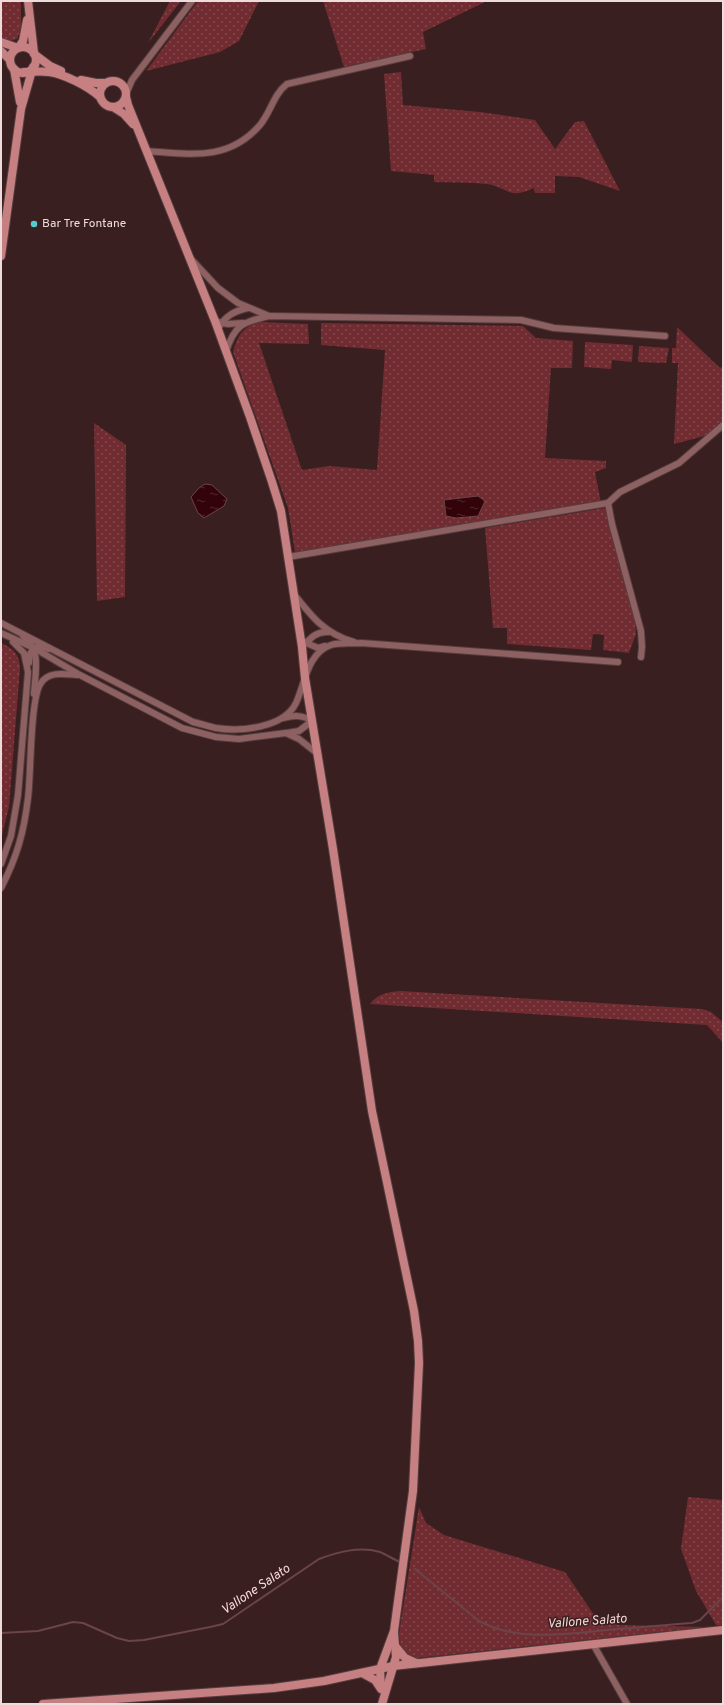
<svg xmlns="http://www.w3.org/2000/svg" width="724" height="1705" font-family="Overpass,sans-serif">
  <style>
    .green { fill: url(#green-dots) }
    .water { fill: url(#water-ripples); stroke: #6b4449 }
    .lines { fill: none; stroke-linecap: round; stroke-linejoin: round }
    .stream { stroke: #6b4449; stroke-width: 2 }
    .street-casing { stroke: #563d3e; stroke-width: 8 }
    .secondary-casing { stroke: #563d3e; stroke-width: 10 }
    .street { stroke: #8d6162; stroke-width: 6 }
    .secondary { stroke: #c68082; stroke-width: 8 }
    .poi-dot { fill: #52ccd0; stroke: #391f20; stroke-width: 1.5 }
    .labels { text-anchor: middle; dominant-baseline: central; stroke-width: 3; stroke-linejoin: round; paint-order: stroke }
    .poi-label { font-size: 12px; fill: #eedcdc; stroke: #391f20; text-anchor: start }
    .water-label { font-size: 13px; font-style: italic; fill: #f6dada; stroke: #391f20 }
  </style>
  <defs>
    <pattern id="green-dots" width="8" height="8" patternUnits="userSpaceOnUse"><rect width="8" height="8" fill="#712c32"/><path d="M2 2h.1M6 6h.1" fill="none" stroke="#864a4f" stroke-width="1.8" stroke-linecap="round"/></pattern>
    <pattern id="water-ripples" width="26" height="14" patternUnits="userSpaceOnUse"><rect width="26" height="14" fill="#33030a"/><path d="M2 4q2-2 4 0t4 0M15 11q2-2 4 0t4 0" fill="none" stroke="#51272d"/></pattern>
  </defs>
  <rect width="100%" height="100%" fill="#391f20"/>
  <g class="green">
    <path d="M 1,1 L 21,1 L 21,28 L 17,39 L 10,41 L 1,39 Z"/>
    <path d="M 170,1 L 181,1 L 148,43 Z"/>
    <path d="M 198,1 L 259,1 L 239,41 L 220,52 L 146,71 Z"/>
    <path d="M 323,1 L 487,1 L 423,32 L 426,49 L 344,67 Z"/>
    <path d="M 401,72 L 403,105 L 480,112 L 535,120 L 555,149 L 575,122 L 584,121 L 620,191 L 579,177 L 555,176 L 555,193 L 535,193 L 534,188 C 508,200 510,188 487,184 C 470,182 451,183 434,182 L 434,175 L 391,171 L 384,74 Z"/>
    <path d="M 260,322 L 308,324 L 309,344 L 259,343 L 302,470 L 329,466 L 377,470 L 385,350 L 321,345 L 321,323 L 523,326 L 536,338 L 573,341 L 572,368 L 551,368 L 545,458 L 606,461 L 606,468 L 595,472 L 601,503 L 295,552 L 288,508 L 233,352 C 237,336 244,325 260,322 Z"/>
    <path d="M 677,327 L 719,367 L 723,368 L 723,421 L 708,435 L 674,444 L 678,363 L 672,363 L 672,348 L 676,348 Z"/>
    <path d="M 585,342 L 633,345 L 632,362 L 612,360 L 611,369 L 584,367 Z"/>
    <path d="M 639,346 L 669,348 L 666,363 L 638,362 Z"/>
    <path d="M 94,423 L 126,445 L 125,597 L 97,601 Z"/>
    <path d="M 605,508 L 635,621 L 636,634 L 629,653 L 603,650 L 604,635 L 593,634 L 591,650 L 507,644 L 507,628 L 493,628 L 485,528 Z"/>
    <path d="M 1,643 C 14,649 19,654 20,668 L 9,807 L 1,839 Z"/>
    <path d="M 400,991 L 702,1009 L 711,1012 L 723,1022 L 723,1043 L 707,1025 L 370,1004 C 377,994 388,992 400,991 Z"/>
    <path d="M 688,1497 L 723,1500 L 723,1625 L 716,1625 L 696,1591 L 681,1549 Z"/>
    <path d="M 419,1507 L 426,1523 L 444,1535 L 565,1572 L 594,1615 L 618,1625 L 707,1627 L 417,1658 C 401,1652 400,1649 399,1633 Z"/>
  </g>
  <g class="water">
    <path d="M 205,484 L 212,485 L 227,499 L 224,506 L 204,518 L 198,513 L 191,497 L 199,488 Z"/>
    <path d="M 478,496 L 485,501 L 478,516 L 456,518 L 446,516 L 444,500 Z"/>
  </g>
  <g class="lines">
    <g class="stream">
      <path d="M 415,1569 L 479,1621 C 518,1642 565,1634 607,1630 C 636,1628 664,1625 692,1623 L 700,1620 L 723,1597"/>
      <path d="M 1,1633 L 38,1631 L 73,1622 L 83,1623 L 117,1638 L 129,1641 L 144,1640 L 210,1627 L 223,1624 L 319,1559 C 338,1552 359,1546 380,1552 C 387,1555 393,1559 400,1562"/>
    </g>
    <g class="street-casing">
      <g id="street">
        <path d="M 126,94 L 132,80 L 192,1"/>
        <path d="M 146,151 C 189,154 228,162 260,125 C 271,112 273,95 287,84 L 410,56"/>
        <path d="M 192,260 L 218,288 L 238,303 L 269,316"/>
        <path d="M 218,322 L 228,324 L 243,323"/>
        <path d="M 218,329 C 225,316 234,311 248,308"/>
        <path d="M 226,352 C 234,325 243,322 269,316 L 521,320 L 554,328 L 665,336"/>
        <path d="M 608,503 L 612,524 L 641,631 L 642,647 L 641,657"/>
        <path d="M 288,557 L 608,503 L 620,492 L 679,463 L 723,425"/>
        <path d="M 294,594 C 311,616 325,634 354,642"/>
        <path d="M 1,623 L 193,722 C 201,724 208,726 216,728 C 240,732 284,728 296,703 C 305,684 307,653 331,645 C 340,642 352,644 361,643 L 618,662"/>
        <path d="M 1,633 L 34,648 L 80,675 L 182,728 L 216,737 L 239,739 L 286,733 L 299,739 L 318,754"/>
        <path d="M 23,636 C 42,649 35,674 34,694"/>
        <path d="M 304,642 L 318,648 L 325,646"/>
        <path d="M 302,647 C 310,639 316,631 328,632"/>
        <path d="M 29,663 L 30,654 L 34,648 L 41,646 L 48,649"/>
        <path d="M 283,718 C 295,715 302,715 312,721 L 299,731 L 287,733"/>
        <path d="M 1,864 L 11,836 L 18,795 L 28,672 L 24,653 L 13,642"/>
        <path d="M 1,888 C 17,857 24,832 28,798 C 31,776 30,697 41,683 C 49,671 64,674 77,675"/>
        <path d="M 593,1644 L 627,1704"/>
      </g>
    </g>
    <g class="secondary-casing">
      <g id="secondary">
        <path d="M 28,1 L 34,53"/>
        <path d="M 1,42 L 18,48"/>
        <path d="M 19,47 L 23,41 L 27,20"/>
        <circle cx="23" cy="60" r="13"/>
        <path d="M 1,51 L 10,60"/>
        <path d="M 34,54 L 50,66 L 61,71"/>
        <path d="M 14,69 L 20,102"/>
        <path d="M 24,72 C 32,72 41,71 49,72 C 64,74 88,86 100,97"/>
        <path d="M 81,80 L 96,83 L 105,83"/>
        <circle cx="113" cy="94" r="13"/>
        <path d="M 126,97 L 128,105 L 215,321 L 250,417 L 272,482 L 281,511 L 302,647 L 305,678 L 333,849 L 372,1111 L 414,1311 L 418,1341 L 419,1363 L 413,1491 L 394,1631 L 380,1669 L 381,1688"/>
        <path d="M 113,107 L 124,114 L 133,124"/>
        <path d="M 1,256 L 21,109 L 33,67"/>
        <path d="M 396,1647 L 405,1658 L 416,1663"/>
        <path d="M 362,1673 L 375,1680 L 381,1689"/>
        <path d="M 43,1704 L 274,1688 L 324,1681 L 393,1666 L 723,1630"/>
        <path d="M 382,1704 L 396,1657 L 394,1633"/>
      </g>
    </g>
    <use href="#street" class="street"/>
    <use href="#secondary" class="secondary"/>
  </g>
  <circle class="poi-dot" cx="34" cy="224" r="4"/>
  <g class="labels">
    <g class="poi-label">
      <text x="42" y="224">Bar Tre Fontane</text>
    </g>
    <g class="water-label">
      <text transform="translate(256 1590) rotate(-34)">Vallone Salato</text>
      <text transform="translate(587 1622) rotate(-4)">Vallone Salato</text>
    </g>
  </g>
  <rect width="724" height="1705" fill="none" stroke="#eedcdc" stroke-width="4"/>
</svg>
